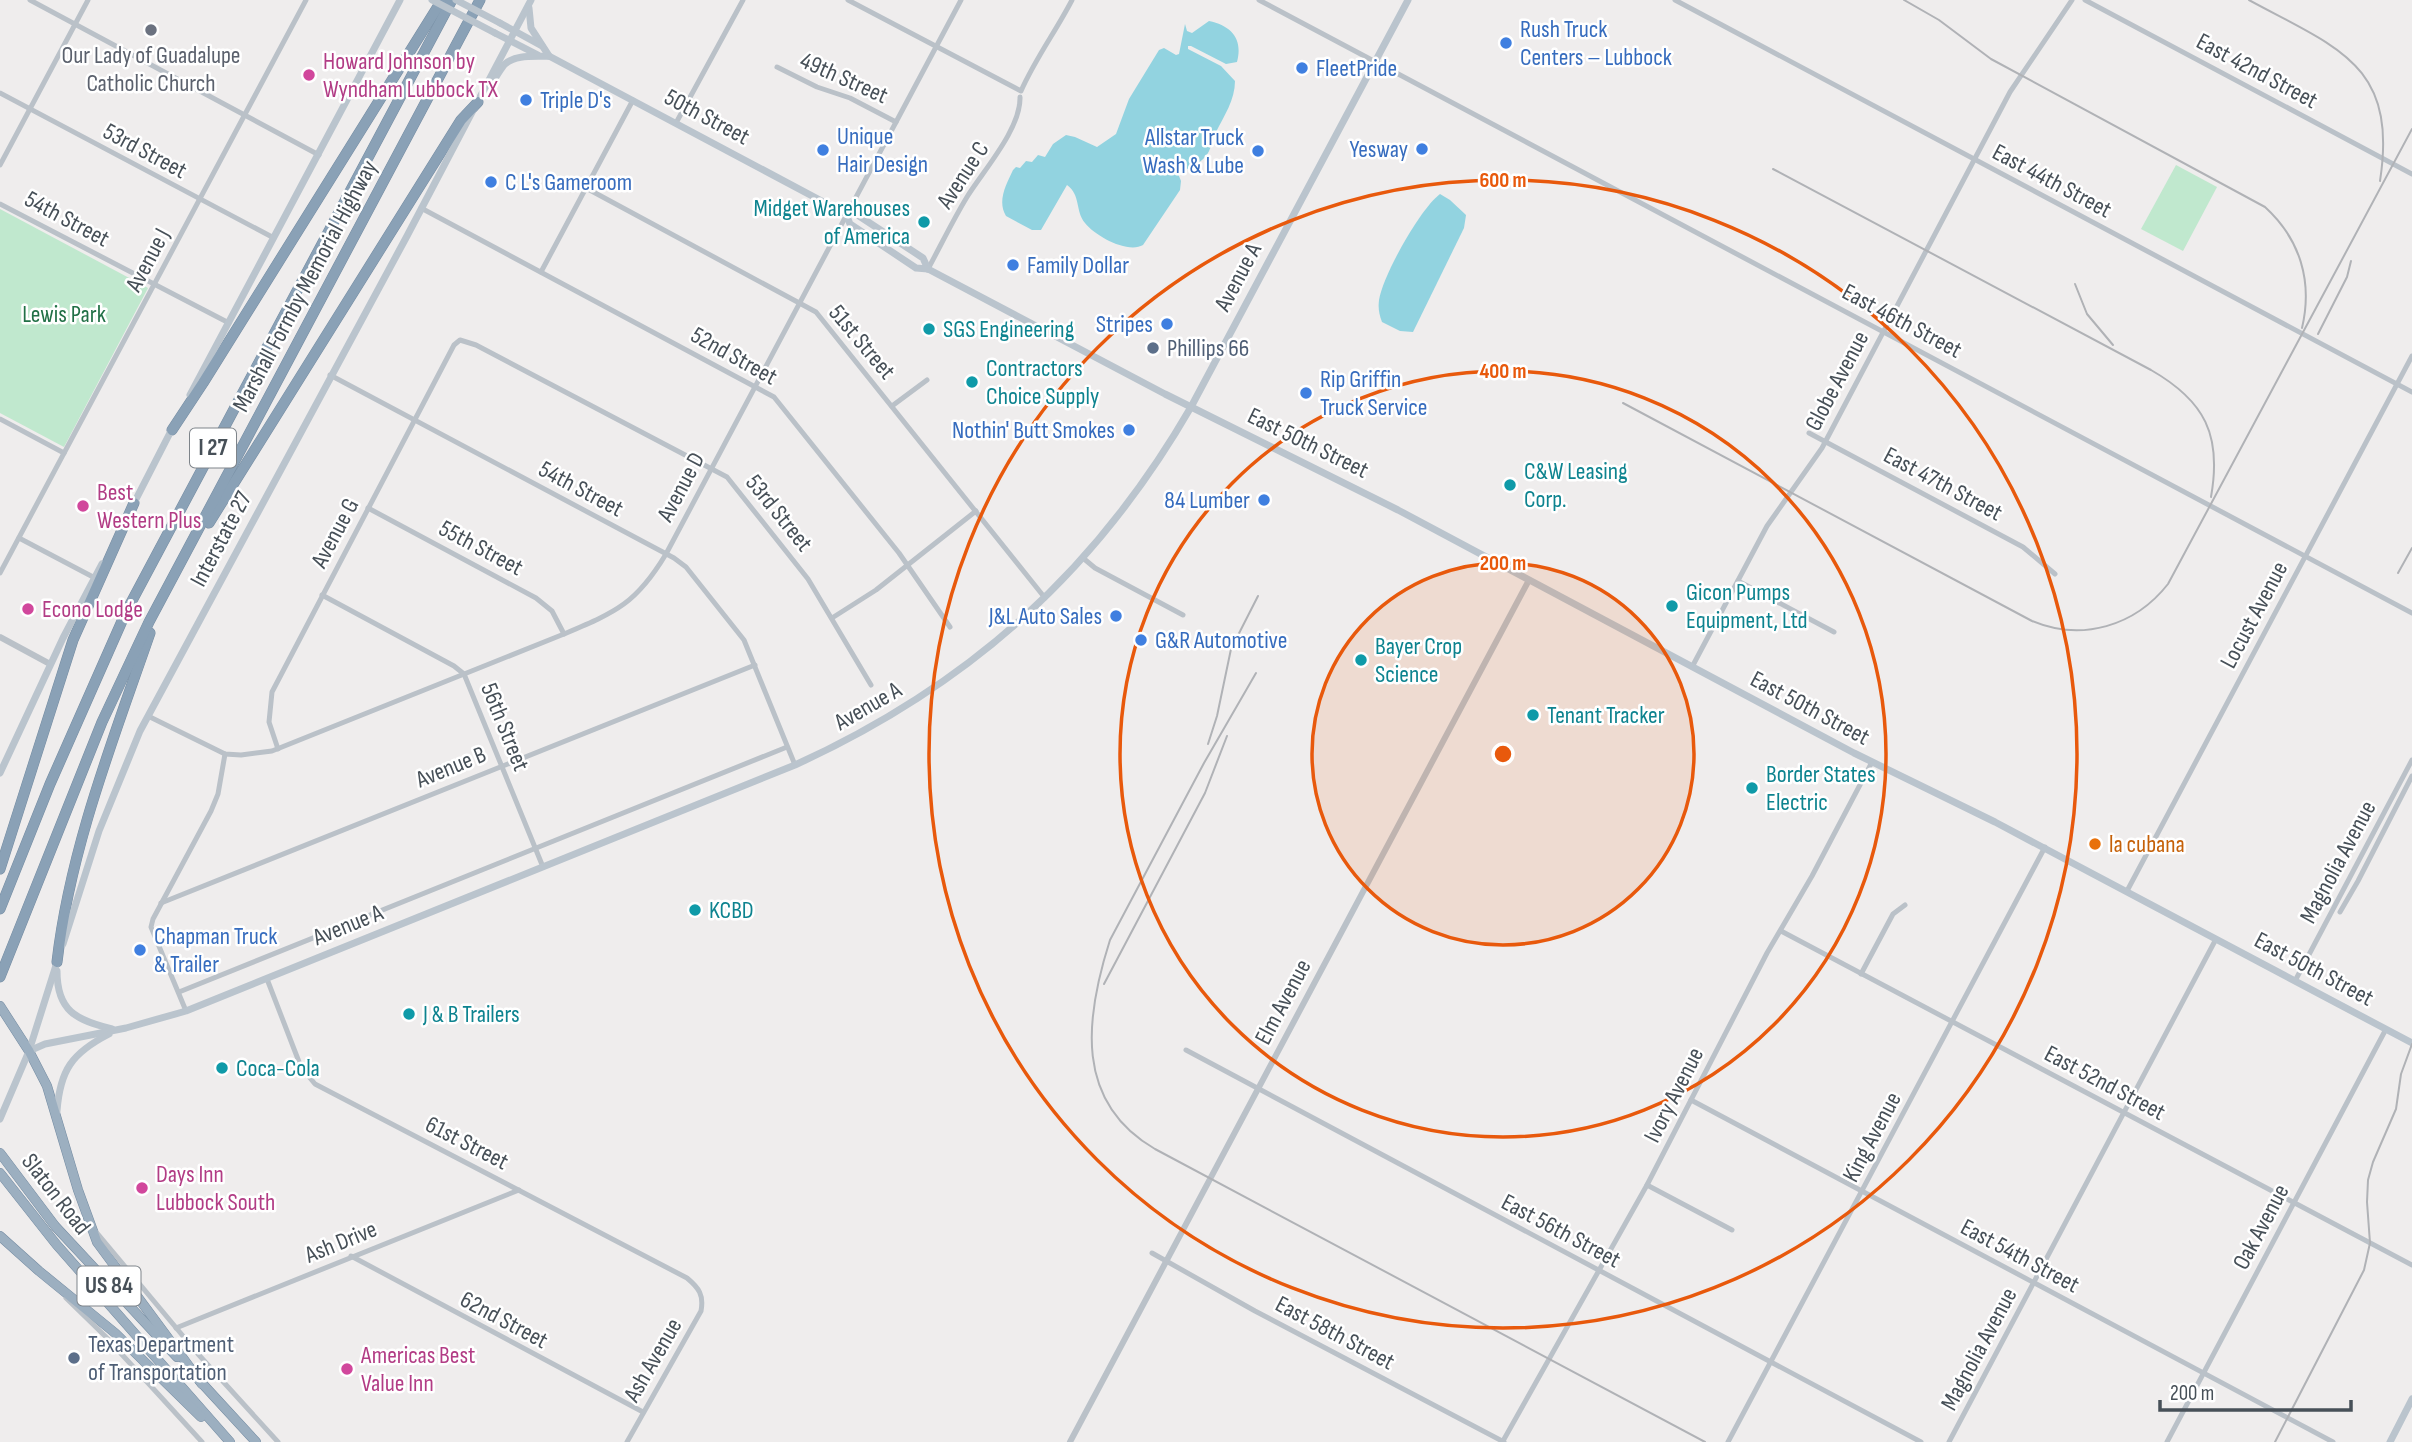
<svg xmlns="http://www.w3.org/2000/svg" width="2412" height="1442" font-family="'Sofia Sans Condensed',sans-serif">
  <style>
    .green { fill: #c0e8ce }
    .water { fill: #92d3e0 }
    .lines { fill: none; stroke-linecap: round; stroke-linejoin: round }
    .trunk-casing { stroke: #758ca2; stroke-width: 10 }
    .motorway-casing { stroke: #758ca2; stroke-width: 11 }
    .minor { stroke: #bac1c8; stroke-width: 5 }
    .tertiary { stroke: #bac1c8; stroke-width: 6 }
    .secondary { stroke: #bac4cd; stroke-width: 7 }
    .trunk { stroke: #9cafc0; stroke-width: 9 }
    .motorway { stroke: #8aa1b6; stroke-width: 10 }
    .rail { stroke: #b0b2b6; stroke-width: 2 }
    .secondary-bridge { stroke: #bac4cd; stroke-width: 7 }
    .ring { fill: none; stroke: #e8590c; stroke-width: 3.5 }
    .worship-dot { fill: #6b7280; stroke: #fff; stroke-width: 2.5 }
    .shop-dot { fill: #3f7fe0; stroke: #fff; stroke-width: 2.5 }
    .hotel-dot { fill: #d1479c; stroke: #fff; stroke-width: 2.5 }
    .culture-dot { fill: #0f9aa8; stroke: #fff; stroke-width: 2.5 }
    .service-dot { fill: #5c6f8a; stroke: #fff; stroke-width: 2.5 }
    .food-dot { fill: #e8710a; stroke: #fff; stroke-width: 2.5 }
    .labels { text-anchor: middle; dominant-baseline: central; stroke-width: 5; stroke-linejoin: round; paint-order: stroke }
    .shield { fill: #fff; stroke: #7e848a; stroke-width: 2 }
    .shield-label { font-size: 23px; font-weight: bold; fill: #475058 }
    .shop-label { font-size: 24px; fill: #366cbe; stroke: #fff; text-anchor: start }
    .worship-label { font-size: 24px; fill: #5b616d; stroke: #fff }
    .hotel-label { font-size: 24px; fill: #b23c85; stroke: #fff; text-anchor: start }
    .street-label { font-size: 24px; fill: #475058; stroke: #fff }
    .culture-label { font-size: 24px; fill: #0d838f; stroke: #fff; text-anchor: start }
    .park-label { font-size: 24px; fill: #217046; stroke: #fff }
    .service-label { font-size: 24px; fill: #4e5e75; stroke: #fff; text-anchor: start }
    .food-label { font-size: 24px; fill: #c56008; stroke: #fff; text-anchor: start }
    .centre { fill: #e8590c; stroke: #fff; stroke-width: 3.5 }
    .ring-label { font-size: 21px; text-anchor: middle; font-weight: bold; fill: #e8590c; stroke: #fff; stroke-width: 5; stroke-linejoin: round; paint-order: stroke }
  </style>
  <rect width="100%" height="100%" fill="#efeded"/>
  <g class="green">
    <path d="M 2176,165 L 2217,187 L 2183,251 L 2141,229 Z"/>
    <path d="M 0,209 L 148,288 L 64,447 L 0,413 Z"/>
  </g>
  <g class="water">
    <path d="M 1209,21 C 1232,26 1243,39 1237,62 L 1226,64 L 1191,46 L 1188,46 L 1188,49 L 1221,66 L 1235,81 C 1235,100 1224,116 1216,132 C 1212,140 1211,151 1205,157 C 1199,164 1185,172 1177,171 L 1181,181 L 1180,190 L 1143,245 C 1128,254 1095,236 1085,223 C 1075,211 1081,195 1067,185 L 1041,230 L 1032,230 L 1006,216 C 997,201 1006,185 1013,170 L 1016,167 L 1020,168 L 1026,161 L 1032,162 L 1038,155 L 1045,157 L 1053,144 L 1066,135 L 1075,137 L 1097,147 L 1116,134 L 1129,99 L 1159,50 L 1164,48 L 1176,55 L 1179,54 L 1185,24 L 1187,31 L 1192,33 Z"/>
    <path d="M 1440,194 L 1450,200 L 1466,215 L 1464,228 L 1413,332 L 1400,331 L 1382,322 C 1379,314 1378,308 1379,300 C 1383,275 1420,209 1440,194 Z"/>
  </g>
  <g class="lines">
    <g class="trunk-casing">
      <g id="trunk">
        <path d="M 0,1006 L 29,1051 L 47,1086 L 78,1190 L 97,1242 L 202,1384"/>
        <path d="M 0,1153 L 55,1226 L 177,1357"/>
        <path d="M 0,1173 L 56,1244 L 230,1442"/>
        <path d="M 0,1236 L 39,1271 L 115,1333 L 201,1417"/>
        <path d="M 199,1380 L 256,1442"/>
      </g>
    </g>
    <g class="motorway-casing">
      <g id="motorway">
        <path d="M 172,430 L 203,383 L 442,0"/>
        <path d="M 209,523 L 461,120 L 478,102"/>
        <path d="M 0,869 L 73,640 L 134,503"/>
        <path d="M 0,909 L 50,784 L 126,612 L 452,0"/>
        <path d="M 57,962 C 70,849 113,740 150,633"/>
        <path d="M 0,977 L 102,722 L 149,622 L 480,0"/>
      </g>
    </g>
    <g class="minor">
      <path d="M 30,0 L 319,155"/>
      <path d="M 848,0 L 1021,91 C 1035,59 1056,31 1072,0"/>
      <path d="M 1259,0 L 2412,613"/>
      <path d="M 1675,0 L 2412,392"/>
      <path d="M 2085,0 L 2412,174"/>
      <path d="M 777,67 L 817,87 L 850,98 L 896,122"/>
      <path d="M 0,93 L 274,238"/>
      <path d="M 676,123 L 743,0"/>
      <path d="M 0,165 L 88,0"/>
      <path d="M 586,188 L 816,312 L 1045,598"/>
      <path d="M 0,204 L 229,323"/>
      <path d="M 421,208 L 774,397 L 899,553 L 950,627"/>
      <path d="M 928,269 C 941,245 953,220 967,197 C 983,171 1021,129 1020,97"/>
      <path d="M 541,272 L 633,100"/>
      <path d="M 330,375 L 674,558 L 686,567 L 744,640 L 795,765"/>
      <path d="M 892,406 L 927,380"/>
      <path d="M 0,419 L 64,453"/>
      <path d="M 1809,433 L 2023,547 L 2055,574"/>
      <path d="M 368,508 L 536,598 L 552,611 L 564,634"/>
      <path d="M 19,538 L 95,578"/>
      <path d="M 1083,558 L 1095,568 L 1183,615"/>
      <path d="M 0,573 L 306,0"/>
      <path d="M 1738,581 L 1834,632"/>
      <path d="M 322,595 L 454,666 L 464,674 L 543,867"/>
      <path d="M 832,618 L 876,590 L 976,511"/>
      <path d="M 1692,667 L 1767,526 L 1822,448 L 2010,92 L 2072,0"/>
      <path d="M 148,716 L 225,754 L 241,755 L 272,751 L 564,634 C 616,612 636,604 666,554 L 961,0"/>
      <path d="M 278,749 L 269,722 L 272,692 L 454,345 L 460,340 L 476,345 L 727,477 L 808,579 L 871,685"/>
      <path d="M 2127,891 L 2412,356"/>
      <path d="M 161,903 L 755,665"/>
      <path d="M 2340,912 L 2358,881 L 2412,776"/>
      <path d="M 1781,931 L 2412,1265"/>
      <path d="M 1861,974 L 1893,914 L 1905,905"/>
      <path d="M 267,979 L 301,1067 L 315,1084 L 687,1278 C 699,1288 704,1295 701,1311 L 627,1442"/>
      <path d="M 2295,981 L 2412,760"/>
      <path d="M 179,992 L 787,747"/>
      <path d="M 186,1011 L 151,927 L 153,919 L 211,811 L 218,794 L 225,754"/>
      <path d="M 1186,1050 L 1921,1442"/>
      <path d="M 1691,1100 L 2333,1442"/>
      <path d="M 1647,1185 L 1732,1230"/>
      <path d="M 97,1233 L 198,1354 L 278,1442"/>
      <path d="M 1152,1253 L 1255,1311 L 1504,1442"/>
      <path d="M 351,1256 L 643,1412"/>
      <path d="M 66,1298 L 105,1336 L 202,1442"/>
      <path d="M 176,1328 L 519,1190"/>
      <path d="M 1503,1441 L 1647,1185 L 1767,953 L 1812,876 L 1872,762"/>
      <path d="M 1728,1442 L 2045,847"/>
      <path d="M 1949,1442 L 2216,939"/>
      <path d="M 2167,1442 L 2386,1029"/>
    </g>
    <g class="tertiary">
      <path d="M 0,637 L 50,664"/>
      <path d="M 1070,1442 L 1529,580"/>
    </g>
    <g class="secondary">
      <path d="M 529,8 L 531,28 L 549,56"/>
      <path d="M 500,23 L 542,46"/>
      <path d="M 495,33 L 538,55"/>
      <path d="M 492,82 C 497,77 500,69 505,64 C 517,54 535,57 549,56 L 846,214 L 856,214 L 923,258 L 928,269"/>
      <path d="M 846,214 L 850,224 L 916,268 L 928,269 L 1165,394 L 1398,510 L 1854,753 L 1995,822 L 2412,1043"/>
      <path d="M 190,395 L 400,0"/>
      <path d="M 132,507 L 173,427"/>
      <path d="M 0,773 L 63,638 L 102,564"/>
      <path d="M 63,944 L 99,831 L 140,731 L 407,236 L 531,0"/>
      <path d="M 57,971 C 57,1011 76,1020 112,1029"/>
      <path d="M 29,1051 L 45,1044 L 126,1028 L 186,1011 L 795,765 C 968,686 1095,573 1191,407 L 1408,0"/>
      <path d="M 57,1111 C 60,1070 72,1053 109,1034"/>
      <path d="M 0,1119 L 29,1051 L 58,959"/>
      <path d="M 2390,1442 L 2412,1399"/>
    </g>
    <use href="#trunk" class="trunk"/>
    <use href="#motorway" class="motorway"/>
    <g class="rail">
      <path d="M 1904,0 L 1939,20 L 1991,59 L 2265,207 C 2300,239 2313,281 2302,328"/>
      <path d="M 2249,0 C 2337,48 2398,64 2380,181"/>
      <path d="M 1773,169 L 2151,370 C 2205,401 2222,435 2211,497"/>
      <path d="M 2075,284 L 2087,314 L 2113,345"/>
      <path d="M 2318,334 L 2347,277 L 2351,261"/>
      <path d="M 1623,403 L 2032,621 C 2082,642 2135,626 2168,584 L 2412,129"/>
      <path d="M 2398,573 L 2412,548"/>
      <path d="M 1256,673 L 1204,763 L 1110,940 C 1085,1018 1074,1102 1155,1149 L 1705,1442"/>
      <path d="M 1208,744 L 1217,716 L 1231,649 L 1258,596"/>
      <path d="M 1104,984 L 1205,793 L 1227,736"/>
      <path d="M 2275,1442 L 2364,1270 L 2370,1243 L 2367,1202 L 2368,1180 L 2373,1162 L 2396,1109 L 2401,1074 L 2412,1044"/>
    </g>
    <g class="secondary-bridge">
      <path d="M 432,0 L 495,33"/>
      <path d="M 456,0 L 500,23"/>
    </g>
  </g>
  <circle cx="1503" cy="754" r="191" fill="#e8590c" fill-opacity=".12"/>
  <g class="ring">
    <circle cx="1503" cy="754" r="191"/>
    <circle cx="1503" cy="754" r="383"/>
    <circle cx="1503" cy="754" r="574"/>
  </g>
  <circle class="worship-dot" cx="151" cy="30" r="7"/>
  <g class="shop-dot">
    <circle cx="1506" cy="43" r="7"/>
    <circle cx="1302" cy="68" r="7"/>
    <circle cx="526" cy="100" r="7"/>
    <circle cx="1422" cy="149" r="7"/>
    <circle cx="823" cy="150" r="7"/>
    <circle cx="1258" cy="151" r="7"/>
    <circle cx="491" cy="182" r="7"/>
    <circle cx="1013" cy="265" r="7"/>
    <circle cx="1167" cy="324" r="7"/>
    <circle cx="1306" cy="393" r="7"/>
    <circle cx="1129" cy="430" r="7"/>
    <circle cx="1264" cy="500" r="7"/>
    <circle cx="1116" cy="616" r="7"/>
    <circle cx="1141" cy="640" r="7"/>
    <circle cx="140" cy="950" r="7"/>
  </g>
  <g class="hotel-dot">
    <circle cx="309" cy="75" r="7"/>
    <circle cx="83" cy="506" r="7"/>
    <circle cx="28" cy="609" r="7"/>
    <circle cx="142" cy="1188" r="7"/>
    <circle cx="347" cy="1369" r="7"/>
  </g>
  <g class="culture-dot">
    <circle cx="924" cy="222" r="7"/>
    <circle cx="929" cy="329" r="7"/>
    <circle cx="972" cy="382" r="7"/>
    <circle cx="1510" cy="485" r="7"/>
    <circle cx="1672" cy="606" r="7"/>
    <circle cx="1361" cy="660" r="7"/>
    <circle cx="1533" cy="715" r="7"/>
    <circle cx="1752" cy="788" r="7"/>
    <circle cx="695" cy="910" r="7"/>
    <circle cx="409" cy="1014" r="7"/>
    <circle cx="222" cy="1068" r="7"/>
  </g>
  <g class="service-dot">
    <circle cx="1153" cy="348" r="7"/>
    <circle cx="74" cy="1358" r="7"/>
  </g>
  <circle class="food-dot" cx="2095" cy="844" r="7"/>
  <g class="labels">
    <g class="shield">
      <rect x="190" y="428.5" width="46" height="39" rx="5"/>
      <rect x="77.5" y="1266.5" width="63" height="39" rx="5"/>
    </g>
    <g class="shield-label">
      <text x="213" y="448">I 27</text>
      <text x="109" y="1286">US 84</text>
    </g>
    <g class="shop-label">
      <text x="1520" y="29">Rush Truck<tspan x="1520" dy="28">Centers – Lubbock</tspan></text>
      <text x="1316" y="68">FleetPride</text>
      <text x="540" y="100">Triple D's</text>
      <text x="837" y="136">Unique<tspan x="837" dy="28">Hair Design</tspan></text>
      <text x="1244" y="137" text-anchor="end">Allstar Truck<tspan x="1244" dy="28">Wash &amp; Lube</tspan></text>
      <text x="1408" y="149" text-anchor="end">Yesway</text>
      <text x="505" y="182">C L's Gameroom</text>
      <text x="1027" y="265">Family Dollar</text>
      <text x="1153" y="324" text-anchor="end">Stripes</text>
      <text x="1320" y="379">Rip Griffin<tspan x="1320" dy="28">Truck Service</tspan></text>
      <text x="1115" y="430" text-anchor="end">Nothin' Butt Smokes</text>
      <text x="1250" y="500" text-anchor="end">84 Lumber</text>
      <text x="1102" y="616" text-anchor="end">J&amp;L Auto Sales</text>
      <text x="1155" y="640">G&amp;R Automotive</text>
      <text x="154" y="936">Chapman Truck<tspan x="154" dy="28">&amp; Trailer</tspan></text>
    </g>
    <g class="worship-label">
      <text x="151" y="55">Our Lady of Guadalupe<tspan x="151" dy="28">Catholic Church</tspan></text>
    </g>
    <g class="hotel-label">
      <text x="323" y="61">Howard Johnson by<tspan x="323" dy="28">Wyndham Lubbock TX</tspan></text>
      <text x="97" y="492">Best<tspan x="97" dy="28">Western Plus</tspan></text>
      <text x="42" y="609">Econo Lodge</text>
      <text x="156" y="1174">Days Inn<tspan x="156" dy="28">Lubbock South</tspan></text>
      <text x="361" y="1355">Americas Best<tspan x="361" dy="28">Value Inn</tspan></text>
    </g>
    <g class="street-label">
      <text transform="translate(2257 71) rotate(28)">East 42nd Street</text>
      <text transform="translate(844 78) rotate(24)">49th Street</text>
      <text transform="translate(707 117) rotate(28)">50th Street</text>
      <text transform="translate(145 151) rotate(28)">53rd Street</text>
      <text transform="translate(963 175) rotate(-57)">Avenue C</text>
      <text transform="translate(2052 181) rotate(28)">East 44th Street</text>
      <text transform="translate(67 219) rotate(28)">54th Street</text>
      <text transform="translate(148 260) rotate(-62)">Avenue J</text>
      <text transform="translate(1238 277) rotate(-62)">Avenue A</text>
      <text transform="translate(305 286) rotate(-62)">Marshall Formby Memorial Highway</text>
      <text transform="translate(1902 321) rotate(28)">East 46th Street</text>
      <text transform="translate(862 342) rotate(50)">51st Street</text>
      <text transform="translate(734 356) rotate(29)">52nd Street</text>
      <text transform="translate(1837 381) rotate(-62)">Globe Avenue</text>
      <text transform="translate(1308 443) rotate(26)">East 50th Street</text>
      <text transform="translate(1943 484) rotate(28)">East 47th Street</text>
      <text transform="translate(681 487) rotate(-62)">Avenue D</text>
      <text transform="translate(581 489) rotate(28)">54th Street</text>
      <text transform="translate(779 513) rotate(51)">53rd Street</text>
      <text transform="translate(335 533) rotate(-62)">Avenue G</text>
      <text transform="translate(221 539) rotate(-62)">Interstate 27</text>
      <text transform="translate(481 548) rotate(28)">55th Street</text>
      <text transform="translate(2254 615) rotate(-62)">Locust Avenue</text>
      <text transform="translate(868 706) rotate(-30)">Avenue A</text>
      <text transform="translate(1810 708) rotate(28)">East 50th Street</text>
      <text transform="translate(505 727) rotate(68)">56th Street</text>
      <text transform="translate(451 767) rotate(-22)">Avenue B</text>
      <text transform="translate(2338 862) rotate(-62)">Magnolia Avenue</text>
      <text transform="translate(348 925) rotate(-22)">Avenue A</text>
      <text transform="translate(2314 969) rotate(28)">East 50th Street</text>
      <text transform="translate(1283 1002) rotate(-62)">Elm Avenue</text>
      <text transform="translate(2105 1083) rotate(28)">East 52nd Street</text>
      <text transform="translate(1674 1095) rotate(-63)">Ivory Avenue</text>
      <text transform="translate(1872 1137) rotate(-62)">King Avenue</text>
      <text transform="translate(467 1143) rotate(27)">61st Street</text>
      <text transform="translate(56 1194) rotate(52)">Slaton Road</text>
      <text transform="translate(2261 1227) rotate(-62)">Oak Avenue</text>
      <text transform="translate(1561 1231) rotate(28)">East 56th Street</text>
      <text transform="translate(341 1242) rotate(-22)">Ash Drive</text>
      <text transform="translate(2020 1256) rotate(28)">East 54th Street</text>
      <text transform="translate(504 1320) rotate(28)">62nd Street</text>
      <text transform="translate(1335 1333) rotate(28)">East 58th Street</text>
      <text transform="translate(1979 1349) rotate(-62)">Magnolia Avenue</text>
      <text transform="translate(653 1360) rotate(-60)">Ash Avenue</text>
    </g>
    <g class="culture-label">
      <text x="910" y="208" text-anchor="end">Midget Warehouses<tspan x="910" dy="28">of America</tspan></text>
      <text x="943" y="329">SGS Engineering</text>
      <text x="986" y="368">Contractors<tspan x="986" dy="28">Choice Supply</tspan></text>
      <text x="1524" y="471">C&amp;W Leasing<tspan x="1524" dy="28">Corp.</tspan></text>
      <text x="1686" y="592">Gicon Pumps<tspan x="1686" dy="28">Equipment, Ltd</tspan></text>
      <text x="1375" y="646">Bayer Crop<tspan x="1375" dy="28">Science</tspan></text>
      <text x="1547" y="715">Tenant Tracker</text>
      <text x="1766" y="774">Border States<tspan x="1766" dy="28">Electric</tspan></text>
      <text x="709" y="910">KCBD</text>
      <text x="423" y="1014">J &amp; B Trailers</text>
      <text x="236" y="1068">Coca-Cola</text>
    </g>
    <g class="park-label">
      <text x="64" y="314">Lewis Park</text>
    </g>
    <g class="service-label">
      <text x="1167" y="348">Phillips 66</text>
      <text x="88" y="1344">Texas Department<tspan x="88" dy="28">of Transportation</tspan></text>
    </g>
    <g class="food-label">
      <text x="2109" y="844">la cubana</text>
    </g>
  </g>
  <circle cx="1503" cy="754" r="10" class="centre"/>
  <g class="ring-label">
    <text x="1503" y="187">600 m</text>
    <text x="1503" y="378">400 m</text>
    <text x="1503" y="570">200 m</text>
  </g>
  <path d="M2160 1400v10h191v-10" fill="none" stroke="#475058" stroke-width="3.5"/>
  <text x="2170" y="1400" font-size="21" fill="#475058" stroke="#ffffff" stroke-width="5" paint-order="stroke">200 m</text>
</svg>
